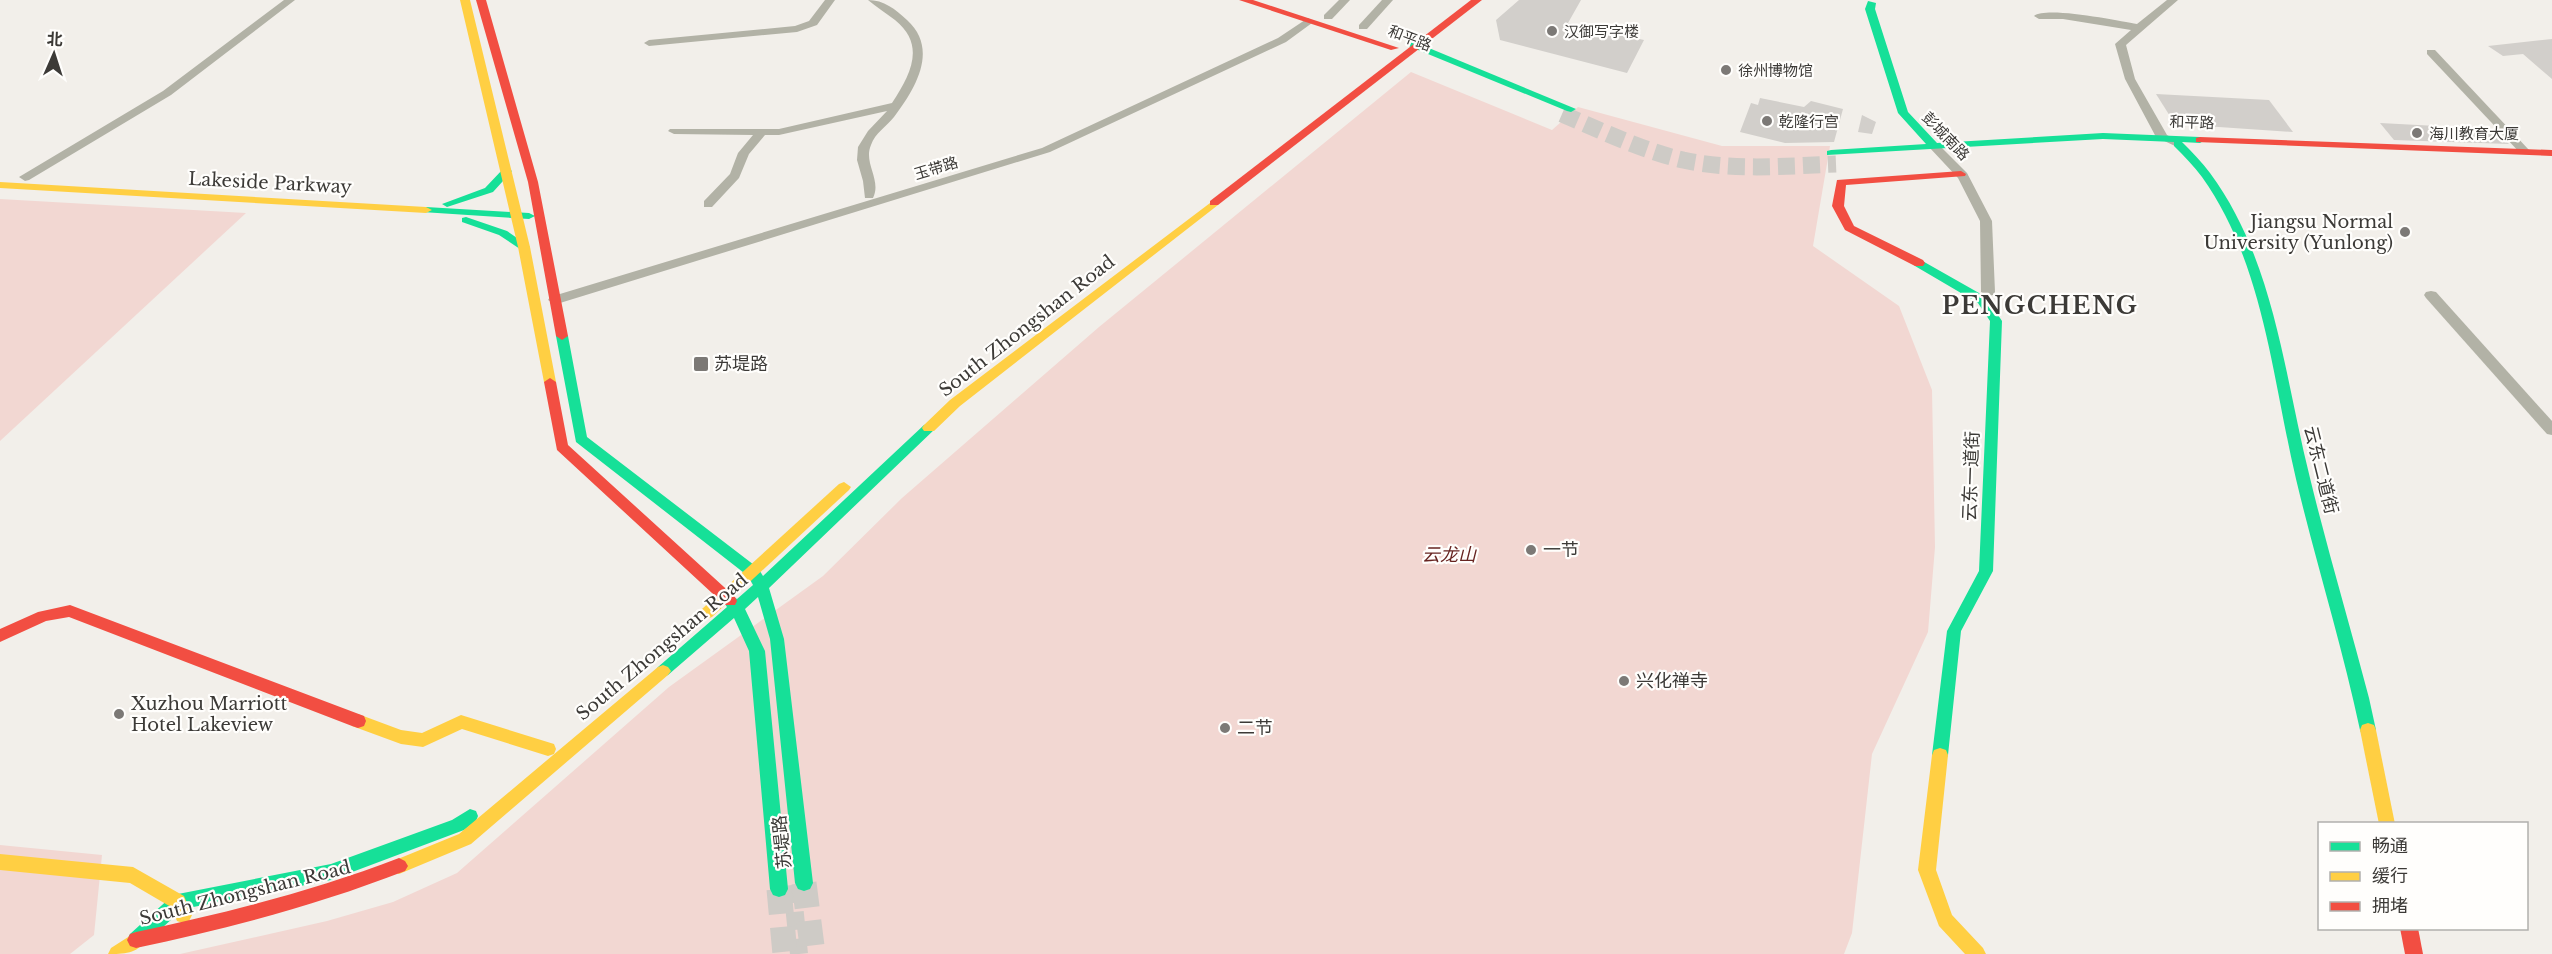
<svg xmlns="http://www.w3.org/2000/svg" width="2552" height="954" font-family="'Libre Baskerville','Noto Sans SC',serif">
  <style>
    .green { fill: #f2d7d2 }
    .building { fill: #d2cfcb }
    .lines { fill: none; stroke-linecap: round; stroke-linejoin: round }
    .street-tunnel { stroke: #cecbc6; stroke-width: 18; stroke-dasharray: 18 9; stroke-linecap: butt }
    .secondary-tunnel { stroke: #cecbc6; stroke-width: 25; stroke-dasharray: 25 13; stroke-linecap: butt }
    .primary-tunnel { stroke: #cecbc6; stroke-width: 17; stroke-dasharray: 17 8; stroke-linecap: butt }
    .street { fill: #b2b2a6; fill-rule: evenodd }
    .fast { fill: #16e098; fill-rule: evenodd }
    .slow { fill: #ffcf43; fill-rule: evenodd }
    .jam { fill: #f24e42; fill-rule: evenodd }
    .poi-dot { fill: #7c7976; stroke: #fffefc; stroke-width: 2 }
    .labels { text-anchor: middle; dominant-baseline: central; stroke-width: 4.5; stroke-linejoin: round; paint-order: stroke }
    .far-poi-label { font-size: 15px; fill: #3c3a37; stroke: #fffefc; text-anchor: start }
    .far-street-label { font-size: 15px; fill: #3c3a37; stroke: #fffefc }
    .street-label { font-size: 18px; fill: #3c3a37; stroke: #fffefc }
    .poi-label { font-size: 18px; fill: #3c3a37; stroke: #fffefc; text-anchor: start }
    .park-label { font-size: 18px; font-style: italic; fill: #672421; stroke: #fffefc }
    .district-label { font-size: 24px; font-weight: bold; letter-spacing: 1.5px; fill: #3c3a37; stroke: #fffefc }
  </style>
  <rect width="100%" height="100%" fill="#f2efea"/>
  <g class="green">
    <path d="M 1411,72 L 1552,130 L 1578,107 L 1722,146 L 1830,146 L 1813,246 L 1899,306 L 1932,390 L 1935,547 L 1928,632 L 1872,754 L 1852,933 L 1844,954 L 180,954 L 327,921 L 393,902 L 457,873 L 669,687 L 823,576 L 902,498 L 1099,327 Z"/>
    <path d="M 0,199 L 246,213 L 0,441 Z"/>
    <path d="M 0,845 L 102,855 L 94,935 L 70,954 L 0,954 Z"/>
  </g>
  <g class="building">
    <path d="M 1519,0 L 1581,0 L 1568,23 L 1644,40 L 1627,73 L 1500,40 L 1496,20 Z"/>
    <path d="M 2552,39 L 2552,79 L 2523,54 L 2503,56 L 2488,46 Z"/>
    <path d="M 2156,94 L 2269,100 L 2293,132 L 2175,124 Z"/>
    <path d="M 1760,98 L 1804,107 L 1811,101 L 1843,109 L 1834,142 L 1785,143 L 1740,132 L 1751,103 L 1758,105 Z"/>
    <path d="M 1862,115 L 1876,122 L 1872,134 L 1858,132 Z"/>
    <path d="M 2380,123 L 2494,129 L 2509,144 L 2394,140 Z"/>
  </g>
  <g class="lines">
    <path class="street-tunnel" d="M 792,885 L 799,954"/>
    <g class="secondary-tunnel">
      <path d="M 804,883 L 813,954"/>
      <path d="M 779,889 L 785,954"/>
    </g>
    <path class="primary-tunnel" d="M 1562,114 C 1602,131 1641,150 1683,160 C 1733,171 1786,166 1836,164"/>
    <g class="street">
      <path d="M 284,0 L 295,0 L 171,95 L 29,180 L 25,181 L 19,177 L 163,91 Z"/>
      <path d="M 825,0 L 835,0 L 817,25 L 797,32 L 649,46 L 644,43 L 649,40 L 795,26 L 809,21 Z"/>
      <path d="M 868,0 C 884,0 895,9 907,20 C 939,49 916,88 894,117 C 887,126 875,133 871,145 C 863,163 882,180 873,198 L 865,198 L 863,181 L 857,160 L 858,147 L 868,131 L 887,111 L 779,135 L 765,135 L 749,154 L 739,178 L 712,207 L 704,207 L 704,201 L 730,174 L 738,153 L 753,135 L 674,134 L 668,131 L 670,129 L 779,129 L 892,103 C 911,74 926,45 895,20 C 886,13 876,7 868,0 Z"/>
      <path d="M 1339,0 L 1350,0 L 1332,19 L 1324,19 L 1324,15 Z"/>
      <path d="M 1382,0 L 1393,0 L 1367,29 L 1359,29 L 1359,25 Z"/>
      <path d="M 2167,0 L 2178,0 L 2126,45 L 2135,79 L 2167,135 L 2181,143 L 2175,146 L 2156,137 L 2125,79 L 2115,44 L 2131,30 L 2063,19 L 2039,19 L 2034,16 C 2047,6 2118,21 2137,24 Z"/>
      <path d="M 1308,18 L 1313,21 L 1312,23 L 1286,42 L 1050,152 L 560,303 L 555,304 L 548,300 L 550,297 L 1042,148 L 1278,38 Z"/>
      <path d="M 2427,50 L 2435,50 L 2529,150 L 2529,154 L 2521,154 L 2427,54 Z"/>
      <path d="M 1935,144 L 1939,145 L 1967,173 L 1992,221 L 1995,292 L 1993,295 L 1988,296 L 1981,292 L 1980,221 L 1958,178 L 1929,147 Z"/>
      <path d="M 2431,291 L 2436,292 L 2552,421 L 2552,435 L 2547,434 L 2426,298 L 2424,295 L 2426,292 Z"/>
    </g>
    <g class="fast">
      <path d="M 1868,1 L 1876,3 L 1875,9 L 1908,112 L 1937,143 L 2103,133 L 2200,137 L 2205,140 L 2200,143 L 2182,142 C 2192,152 2202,162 2210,173 C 2275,261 2284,375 2310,478 C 2328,552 2350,625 2369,698 L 2376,730 L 2374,735 L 2368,737 L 2362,735 L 2360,730 C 2342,645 2316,563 2296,479 C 2272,377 2264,264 2202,177 C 2194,166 2184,156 2174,146 L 2174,142 L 2103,139 L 1827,155 L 1827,151 L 1831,150 L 1926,144 L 1898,113 L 1865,9 Z"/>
      <path d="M 1406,41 L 1412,41 L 1576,109 L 1571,112 L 1567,111 L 1406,45 Z"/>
      <path d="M 507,168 L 512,171 L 493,192 L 447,207 L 442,204 L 485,188 L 503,169 Z"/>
      <path d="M 426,207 L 529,213 L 535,216 L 529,219 L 422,212 L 422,208 Z"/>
      <path d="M 466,217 L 507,231 L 530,247 L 524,250 L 520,249 L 499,235 L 462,222 L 462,218 Z"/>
      <path d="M 1919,259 L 1986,297 L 2002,321 L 1993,571 L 1961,631 L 1948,755 L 1946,760 L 1940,762 L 1934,760 L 1932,755 L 1947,631 L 1979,571 L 1990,321 L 1978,303 L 1915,266 L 1913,263 Z"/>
      <path d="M 562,332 L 568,336 L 587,437 L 758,568 L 763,576 L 924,425 L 929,423 L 936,428 L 769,588 L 784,639 L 813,883 L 810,889 L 804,891 L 798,889 L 795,883 L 770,639 L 758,597 L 745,609 L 765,651 L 788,889 L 785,895 L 779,897 L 773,895 L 770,889 L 749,651 L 734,618 L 668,675 L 663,677 L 658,675 L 655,671 L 658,667 L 727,607 L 723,601 L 725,597 L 730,595 L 737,599 L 753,585 L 748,576 L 576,442 L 556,336 Z"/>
      <path d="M 470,809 L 476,811 L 478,816 L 476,821 L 464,830 L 331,880 L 183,909 L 142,946 L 136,948 L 130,946 L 127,940 L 130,934 L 172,896 L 178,894 L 331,864 L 452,820 Z"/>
    </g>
    <g class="slow">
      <path d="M 460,0 L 470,0 L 530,247 L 556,382 L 550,386 L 544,382 L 518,247 Z"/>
      <path d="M 0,182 L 426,207 L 432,210 L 426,213 L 0,188 Z"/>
      <path d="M 1214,200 L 1219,203 L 1218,205 L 960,406 L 934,431 L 924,431 L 922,428 L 924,425 L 950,400 Z"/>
      <path d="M 844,482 L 851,487 L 849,490 L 712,617 L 707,619 L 702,617 L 700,613 L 702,609 L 839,484 Z"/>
      <path d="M 663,665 L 668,667 L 671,671 L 668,675 L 471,844 L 399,874 L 393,871 L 390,866 L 393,861 L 459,834 L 658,667 Z"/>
      <path d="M 358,714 L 401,730 L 422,733 L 461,715 L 554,744 L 556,749 L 554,754 L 548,756 L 462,729 L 423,747 L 401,744 L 352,726 L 350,721 L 352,716 Z"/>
      <path d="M 2368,723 L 2374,725 L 2376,730 L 2395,824 L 2379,824 L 2360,730 L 2362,725 Z"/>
      <path d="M 1940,748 L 1946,750 L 1948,755 L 1936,870 L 1952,915 L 1983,948 L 1986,954 L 1965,954 L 1939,926 L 1918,870 L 1932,755 L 1934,750 Z"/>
      <path d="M 0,854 L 133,867 L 184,896 L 192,915 L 189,921 L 183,923 L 177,921 L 171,907 L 130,883 L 0,870 Z"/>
      <path d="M 136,932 L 142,934 L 145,940 C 138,954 123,954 108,954 L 111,948 Z"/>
    </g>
    <g class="jam">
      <path d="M 476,0 L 486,0 L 538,182 L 568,336 L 562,340 L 556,336 L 528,182 Z"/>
      <path d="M 1239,0 L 1253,0 L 1399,48 L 1391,50 Z"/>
      <path d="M 1471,0 L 1482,0 L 1218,205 L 1210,205 L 1210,201 Z"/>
      <path d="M 2200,137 L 2552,150 L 2552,156 L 2196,142 L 2196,138 Z"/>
      <path d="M 1961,171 L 1966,174 L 1965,176 L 1846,185 L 1844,206 L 1854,226 L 1923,260 L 1925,263 L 1923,266 L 1915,266 L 1845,230 L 1832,206 L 1837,180 Z"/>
      <path d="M 550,378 L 556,382 L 568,445 L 735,597 L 737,601 L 735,605 L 725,605 L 557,450 L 544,382 Z"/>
      <path d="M 70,605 L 364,716 L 366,721 L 364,726 L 358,728 L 352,726 L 69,617 L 46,621 L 0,642 L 0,629 L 38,612 Z"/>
      <path d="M 399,858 L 405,861 L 408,866 L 405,871 C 317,905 228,929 136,948 L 130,946 L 127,940 L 130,934 L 136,932 C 226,913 313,891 399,858 Z"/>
      <path d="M 2400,928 L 2418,928 L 2423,954 L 2405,954 Z"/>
    </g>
  </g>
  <g class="poi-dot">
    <circle cx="1552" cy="31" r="6"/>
    <circle cx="1726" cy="70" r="6"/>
    <circle cx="1767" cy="121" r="6"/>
    <circle cx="2417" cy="133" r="6"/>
    <circle cx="2405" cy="232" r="6"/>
    <rect x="693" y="356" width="16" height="16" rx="3"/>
    <circle cx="1531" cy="550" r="6"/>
    <circle cx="1624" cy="681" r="6"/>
    <circle cx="119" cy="714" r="6"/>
    <circle cx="1225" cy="728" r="6"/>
  </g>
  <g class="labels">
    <g class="far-poi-label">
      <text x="1564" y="31">汉御写字楼</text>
      <text x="1738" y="70">徐州博物馆</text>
      <text x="1779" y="121">乾隆行宫</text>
      <text x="2429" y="133">海川教育大厦</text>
    </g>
    <g class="far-street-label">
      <text transform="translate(1410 38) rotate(21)">和平路</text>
      <text transform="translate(2192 122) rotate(2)">和平路</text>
      <text transform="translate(1946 136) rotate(46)">彭城南路</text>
      <text transform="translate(936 168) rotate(-17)">玉带路</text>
    </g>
    <g class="street-label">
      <text transform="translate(270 183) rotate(3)">Lakeside Parkway</text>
      <text transform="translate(1027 326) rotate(-38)">South Zhongshan Road</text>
      <text transform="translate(2321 470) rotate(76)">云东二道街</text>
      <text transform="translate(1971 476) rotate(-88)">云东一道街</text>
      <text transform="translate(662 647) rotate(-40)">South Zhongshan Road</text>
      <text transform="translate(782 842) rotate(-96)">苏堤路</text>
      <text transform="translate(245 893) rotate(-14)">South Zhongshan Road</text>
    </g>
    <g class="poi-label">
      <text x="2393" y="222" text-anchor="end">Jiangsu Normal<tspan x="2393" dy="21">University (Yunlong)</tspan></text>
      <text x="714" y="364">苏堤路</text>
      <text x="1543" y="550">一节</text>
      <text x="1636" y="681">兴化禅寺</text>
      <text x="131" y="704">Xuzhou Marriott<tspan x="131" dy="21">Hotel Lakeview</tspan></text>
      <text x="1237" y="728">二节</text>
    </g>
    <g class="park-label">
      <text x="1449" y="555">云龙山</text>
    </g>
    <g class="district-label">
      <text x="2040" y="305">PENGCHENG</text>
    </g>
  </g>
  <rect x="2318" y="822" width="210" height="108" fill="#fffefc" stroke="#b1b0ad" stroke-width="1.5"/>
  <rect x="2330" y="842" width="30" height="9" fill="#16e098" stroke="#b1b0ad" stroke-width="1.5"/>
  <text x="2372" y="852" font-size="18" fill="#3c3a37">畅通</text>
  <rect x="2330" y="872" width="30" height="9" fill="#ffcf43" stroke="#b1b0ad" stroke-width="1.5"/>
  <text x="2372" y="882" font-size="18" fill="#3c3a37">缓行</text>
  <rect x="2330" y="902" width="30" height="9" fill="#f24e42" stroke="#b1b0ad" stroke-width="1.5"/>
  <text x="2372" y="912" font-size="18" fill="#3c3a37">拥堵</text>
  <g transform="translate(54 54) rotate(3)" stroke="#fffefc" stroke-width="4.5" paint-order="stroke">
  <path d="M0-4.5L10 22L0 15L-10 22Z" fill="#3c3a37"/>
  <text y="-9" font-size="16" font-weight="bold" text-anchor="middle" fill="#3c3a37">北</text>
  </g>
</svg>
